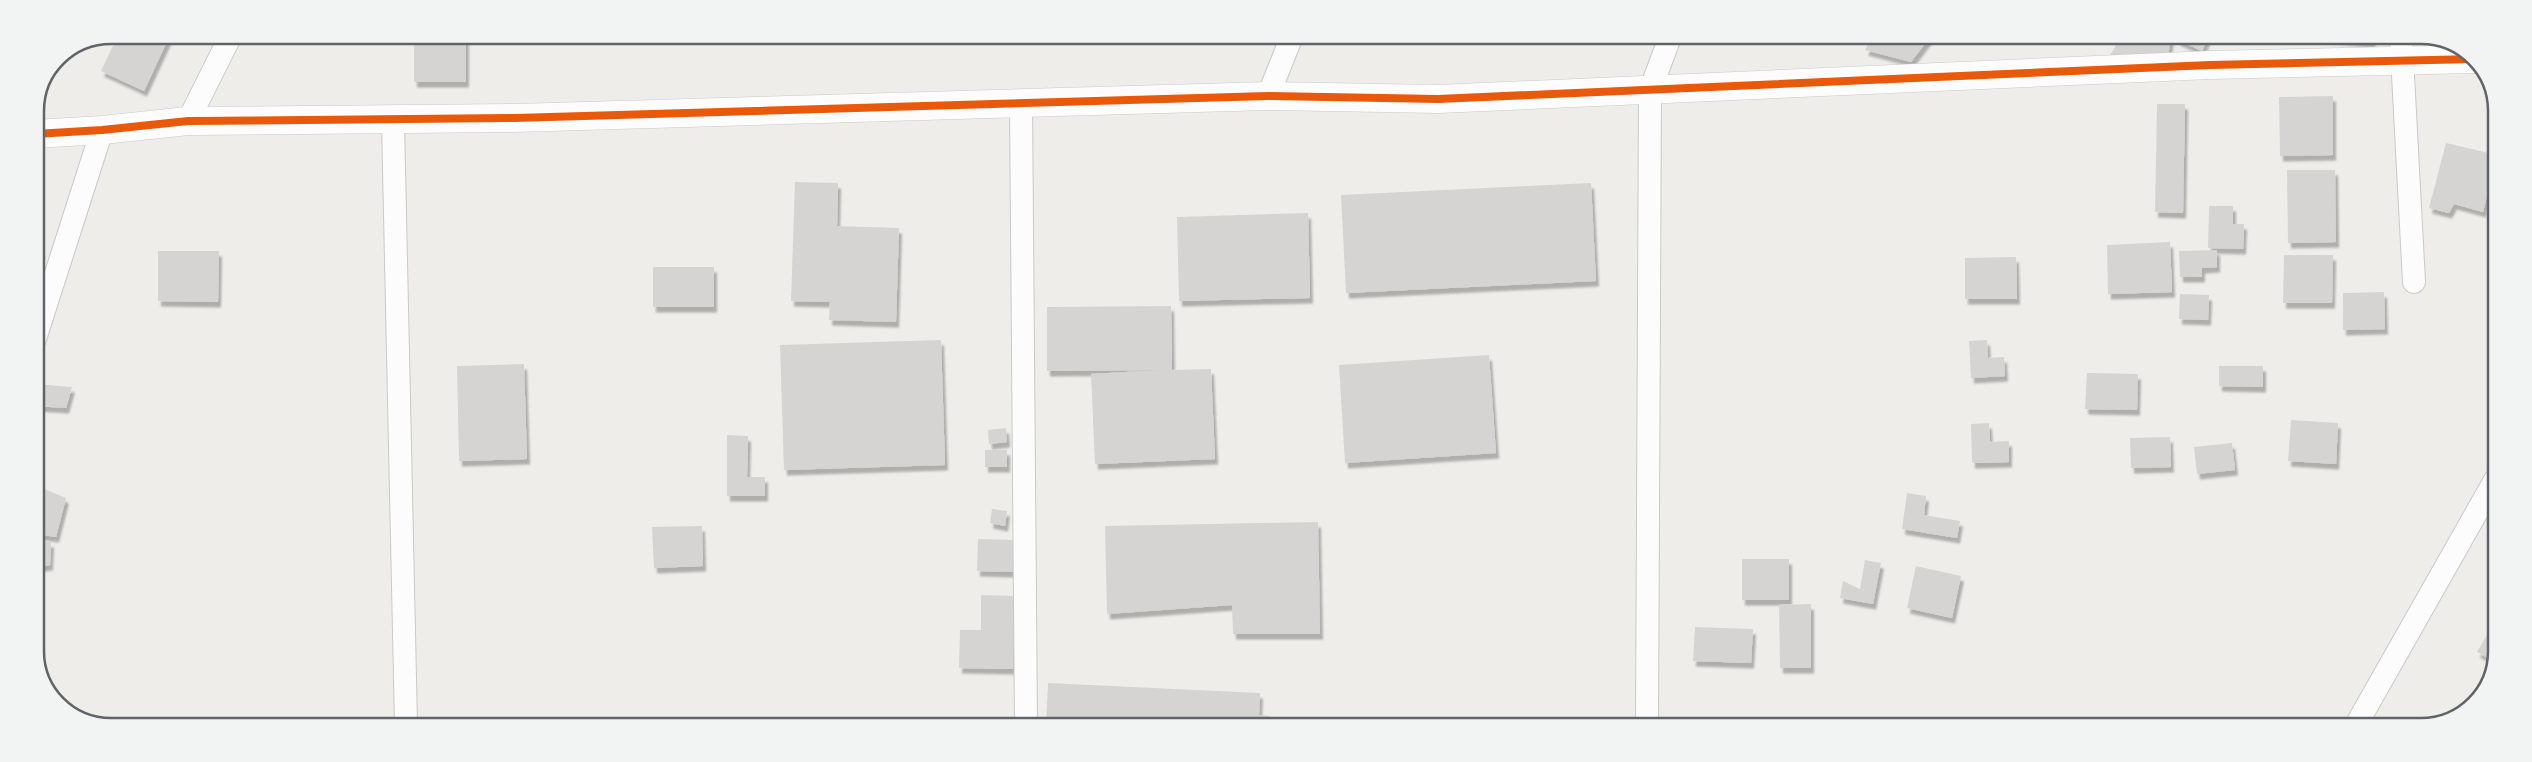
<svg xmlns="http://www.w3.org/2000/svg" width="2532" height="762" font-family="'Fira Sans Condensed',sans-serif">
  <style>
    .building { fill: #d6d4d3; filter: url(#shadow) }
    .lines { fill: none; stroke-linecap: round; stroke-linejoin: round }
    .street-casing { stroke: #c9c9c9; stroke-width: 24 }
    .secondary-casing { stroke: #c9c9c9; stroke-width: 29 }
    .street { stroke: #fdfcfc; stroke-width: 22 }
    .secondary { stroke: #fdfcfc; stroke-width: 28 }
    .cycleway-casing { stroke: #fff; stroke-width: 11 }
    .cycleway { stroke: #e8590c; stroke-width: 8 }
    .rim { fill: none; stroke: #606367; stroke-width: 2.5 }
  </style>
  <defs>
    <filter id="shadow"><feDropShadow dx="3" dy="5.5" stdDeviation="1" flood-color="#0004"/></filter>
  </defs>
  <rect width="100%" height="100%" fill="#efedea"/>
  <g class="building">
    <path d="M 118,35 L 170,35 L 144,91 L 101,71 Z"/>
    <rect x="414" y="35" width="52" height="47"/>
    <path d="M 1872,37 L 1930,37 L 1911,62 L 1865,50 Z"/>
    <path d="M 2121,37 L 2171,38 L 2168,56 L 2109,57 Z"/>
    <path d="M 2178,37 L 2208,37 L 2202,51 L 2177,40 Z"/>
    <path d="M 2321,37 L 2373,37 L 2372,43 Z"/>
    <path d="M 2422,38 L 2440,38 L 2446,41 L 2422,39 Z"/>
    <path d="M 2333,96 L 2333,155 L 2280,156 L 2279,97 Z"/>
    <path d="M 2157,104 L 2185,104 L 2183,213 L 2155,212 Z"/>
    <path d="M 2446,143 L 2497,155 L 2483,212 L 2454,204 L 2449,213 L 2429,208 Z"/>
    <path d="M 2287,170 L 2335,170 L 2336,242 L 2288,243 Z"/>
    <path d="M 795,182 L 838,183 L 837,226 L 899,228 L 896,322 L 829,320 L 830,302 L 791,301 Z"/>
    <path d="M 1591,183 L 1596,281 L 1346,293 L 1341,195 Z"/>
    <path d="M 2209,206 L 2233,206 L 2233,224 L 2244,224 L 2243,249 L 2208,248 Z"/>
    <path d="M 1308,213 L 1310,298 L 1179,301 L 1177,217 Z"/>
    <path d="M 2170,242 L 2172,292 L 2108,294 L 2107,245 Z"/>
    <path d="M 2217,250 L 2217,267 L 2202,268 L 2202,277 L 2180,277 L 2179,251 Z"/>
    <path d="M 158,251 L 219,251 L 218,302 L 158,301 Z"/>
    <path d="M 2284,255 L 2333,255 L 2332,303 L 2283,303 Z"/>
    <path d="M 2016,257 L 2017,299 L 1965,299 L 1965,258 Z"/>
    <rect x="653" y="267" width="61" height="40"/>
    <path d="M 2384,292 L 2385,329 L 2343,330 L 2343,293 Z"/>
    <path d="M 2180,294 L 2209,295 L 2208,320 L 2179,319 Z"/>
    <path d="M 1171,306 L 1172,370 L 1211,369 L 1215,459 L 1095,464 L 1091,374 L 1161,370 L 1047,371 L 1047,307 Z"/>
    <path d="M 941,340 L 945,465 L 784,470 L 780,345 Z"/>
    <path d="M 1987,340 L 1988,358 L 2004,357 L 2005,376 L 1971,378 L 1969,341 Z"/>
    <path d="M 1489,355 L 1496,453 L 1345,463 L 1339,365 Z"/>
    <path d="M 524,364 L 527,459 L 459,461 L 457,366 Z"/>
    <path d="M 2219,366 L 2263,366 L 2263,387 L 2219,386 Z"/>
    <path d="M 2087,373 L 2138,374 L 2137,410 L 2085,409 Z"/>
    <path d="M 35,384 L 72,387 L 66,408 L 35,406 Z"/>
    <path d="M 2291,420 L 2338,423 L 2336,464 L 2288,461 Z"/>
    <path d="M 1989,423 L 1990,442 L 2009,441 L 2009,462 L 1972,463 L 1971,424 Z"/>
    <path d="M 1006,428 L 1007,442 L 989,444 L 988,430 Z"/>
    <path d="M 727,435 L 748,436 L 747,477 L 765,477 L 765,496 L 727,496 Z"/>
    <path d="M 2170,437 L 2171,467 L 2131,468 L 2130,438 Z"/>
    <path d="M 2232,443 L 2235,470 L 2197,474 L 2194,447 Z"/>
    <rect x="985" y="450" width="22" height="17"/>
    <path d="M 35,485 L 66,498 L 56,537 L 35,534 Z"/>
    <path d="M 1907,493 L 1926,496 L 1924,515 L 1960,521 L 1957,538 L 1902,529 Z"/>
    <path d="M 992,509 L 1007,511 L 1005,526 L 990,523 Z"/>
    <path d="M 1318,522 L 1320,634 L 1233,634 L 1232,605 L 1107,614 L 1105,526 Z"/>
    <path d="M 702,526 L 703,566 L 654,568 L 652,527 Z"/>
    <path d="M 978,539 L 1015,540 L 1014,572 L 977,571 Z"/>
    <path d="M 35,542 L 51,542 L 50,565 L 35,567 Z"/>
    <rect x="1742" y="559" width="47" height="41"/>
    <path d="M 1865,560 L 1881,563 L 1873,604 L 1840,598 L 1843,581 L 1860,589 Z"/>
    <path d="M 1916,566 L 1961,576 L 1952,618 L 1907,608 Z"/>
    <path d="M 981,595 L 1014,596 L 1013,669 L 959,668 L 960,630 L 981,630 Z"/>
    <path d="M 1811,604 L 1811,668 L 1780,668 L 1779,605 Z"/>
    <path d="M 2495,621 L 2495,662 L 2477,652 Z"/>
    <path d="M 1695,627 L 1753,629 L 1751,663 L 1693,661 Z"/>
    <path d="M 1048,683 L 1260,693 L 1259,715 L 1270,716 L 1270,726 L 1046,726 Z"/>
  </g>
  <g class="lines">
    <g class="street-casing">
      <g id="street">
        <path d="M 2401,37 L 2414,282"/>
        <path d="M 1268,96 L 1292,36"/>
        <path d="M 1021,103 L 1026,725"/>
        <path d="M 188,121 L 231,35"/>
        <path d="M 393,121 L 406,725"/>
        <path d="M 35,339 L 102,130"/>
        <path d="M 1647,726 L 1650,91 L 1670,37"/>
        <path d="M 2355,727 L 2495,480"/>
      </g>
    </g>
    <g class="secondary-casing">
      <path id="secondary" d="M 35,134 L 102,130 L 188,121 L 515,118 L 1268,96 L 1438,99 L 2210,65 L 2475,59"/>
    </g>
    <use href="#street" class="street"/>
    <use href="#secondary" class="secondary"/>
    <g class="cycleway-casing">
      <path id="cycleway" d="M 35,134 L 102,130 L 188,121 L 515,118 L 1268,96 L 1438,99 L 2210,65 L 2475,59"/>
    </g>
    <use href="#cycleway" class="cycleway"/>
  </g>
  <path d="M0 0H2532V762H0ZM111 44H2421A67 67 0 0 1 2488 111V651A67 67 0 0 1 2421 718H111A67 67 0 0 1 44 651V111A67 67 0 0 1 111 44Z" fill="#f2f3f3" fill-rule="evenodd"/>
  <path class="rim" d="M111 44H2421A67 67 0 0 1 2488 111V651A67 67 0 0 1 2421 718H111A67 67 0 0 1 44 651V111A67 67 0 0 1 111 44Z"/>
</svg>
